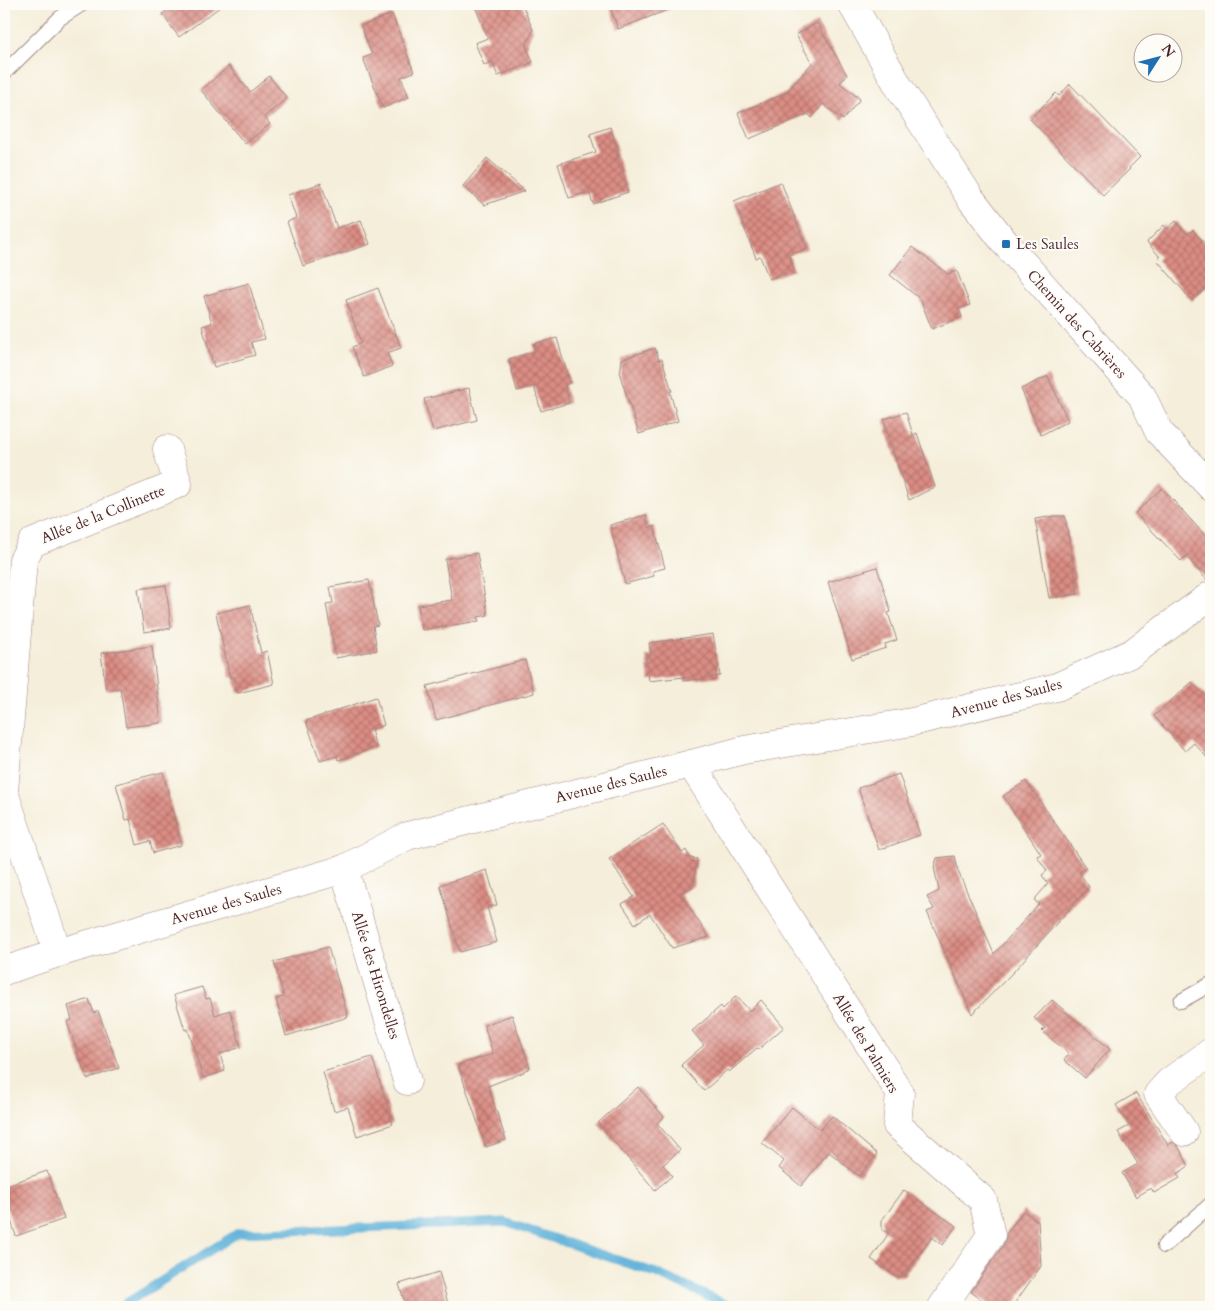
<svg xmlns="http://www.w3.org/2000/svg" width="1215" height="1311" font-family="Cardo,serif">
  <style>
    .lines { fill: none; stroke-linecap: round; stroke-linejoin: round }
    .stream { stroke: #5db0d8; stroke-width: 9 }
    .building { fill: url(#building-cross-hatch) }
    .lane-casing { stroke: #a08682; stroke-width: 16 }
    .street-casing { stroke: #a08682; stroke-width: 29 }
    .lane { stroke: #fff; stroke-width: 14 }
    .street { stroke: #fff; stroke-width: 28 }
    .poi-dot { fill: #1f6fb2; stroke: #fdfcf7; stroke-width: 2 }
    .labels { text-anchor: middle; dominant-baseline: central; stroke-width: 4; stroke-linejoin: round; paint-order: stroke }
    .poi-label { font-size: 15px; fill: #4a1f2b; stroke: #fdfcf7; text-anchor: start }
    .street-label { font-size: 15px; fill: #4a1f2b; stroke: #fdfcf7 }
  </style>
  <defs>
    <pattern id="building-cross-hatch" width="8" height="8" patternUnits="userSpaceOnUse" patternTransform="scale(1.25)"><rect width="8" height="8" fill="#db8d84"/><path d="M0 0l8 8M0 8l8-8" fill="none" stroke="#b4736c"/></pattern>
  </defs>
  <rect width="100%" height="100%" fill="#fdfcf7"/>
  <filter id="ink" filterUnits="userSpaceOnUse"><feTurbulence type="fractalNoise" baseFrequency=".02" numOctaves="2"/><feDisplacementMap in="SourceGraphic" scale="10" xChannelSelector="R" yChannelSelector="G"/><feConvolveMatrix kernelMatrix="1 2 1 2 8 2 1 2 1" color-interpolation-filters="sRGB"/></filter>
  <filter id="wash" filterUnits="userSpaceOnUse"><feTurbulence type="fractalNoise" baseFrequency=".0096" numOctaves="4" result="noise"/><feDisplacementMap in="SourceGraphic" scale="20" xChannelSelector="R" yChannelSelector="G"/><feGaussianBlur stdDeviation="1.12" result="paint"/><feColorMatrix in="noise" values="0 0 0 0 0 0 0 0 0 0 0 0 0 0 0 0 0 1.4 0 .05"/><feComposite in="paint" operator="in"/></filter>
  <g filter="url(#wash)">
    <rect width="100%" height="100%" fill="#f5eeda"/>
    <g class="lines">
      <path class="stream" d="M 120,1307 L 238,1233 L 505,1222 L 656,1273 L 732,1307"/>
    </g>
    <g id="blocks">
      <g class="building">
        <path d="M 177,4 L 224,4 L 179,37 L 162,14 Z"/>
        <path d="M 474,4 L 522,4 L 533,30 L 526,46 L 533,62 L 498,76 L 492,62 L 484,65 L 475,43 L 488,38 Z"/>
        <path d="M 609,4 L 678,4 L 678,6 L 618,29 Z"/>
        <path d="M 392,14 L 414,72 L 401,77 L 409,97 L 383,108 L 363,58 L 372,55 L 361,26 Z"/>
        <path d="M 817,23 L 847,75 L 840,83 L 860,99 L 843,120 L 823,104 L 812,118 L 808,114 L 749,139 L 738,113 L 786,93 L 812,63 L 796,35 Z"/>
        <path d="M 229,66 L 250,92 L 269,76 L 287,98 L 264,117 L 270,124 L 245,144 L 201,90 Z"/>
        <path d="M 1070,84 L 1140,157 L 1129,168 L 1130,169 L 1103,195 L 1030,119 L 1056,93 L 1059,96 Z"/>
        <path d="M 610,127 L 618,150 L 616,152 L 628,192 L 593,204 L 589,192 L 569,198 L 558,164 L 596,152 L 590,134 Z"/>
        <path d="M 487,158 L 525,191 L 484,205 L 463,186 Z"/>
        <path d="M 781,182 L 807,249 L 789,255 L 794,270 L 769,279 L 760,256 L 756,258 L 734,201 Z"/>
        <path d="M 321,183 L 337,228 L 361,220 L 370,244 L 303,266 L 287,222 L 296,218 L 288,195 Z"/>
        <path d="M 1176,221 L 1187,234 L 1193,230 L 1211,251 L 1211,284 L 1192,301 L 1157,260 L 1160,257 L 1147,242 L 1164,225 L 1167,229 Z"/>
        <path d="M 912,247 L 948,274 L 957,271 L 970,305 L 959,309 L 962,317 L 932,329 L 920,299 L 890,275 Z"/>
        <path d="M 249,283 L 265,339 L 251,342 L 255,355 L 214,367 L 202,326 L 212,323 L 204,296 Z"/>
        <path d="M 378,288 L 401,348 L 387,353 L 392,366 L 364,377 L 352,347 L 361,343 L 346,300 Z"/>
        <path d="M 557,338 L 570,383 L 565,385 L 569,403 L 541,411 L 534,386 L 517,391 L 509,359 L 535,351 L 533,344 Z"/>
        <path d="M 655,348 L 659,360 L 662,359 L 672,391 L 670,392 L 678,421 L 639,434 L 620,375 L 622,359 Z"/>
        <path d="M 1048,376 L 1068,421 L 1041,435 L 1021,389 Z"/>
        <path d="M 469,388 L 477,420 L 433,431 L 424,399 Z"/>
        <path d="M 906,412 L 913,435 L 917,433 L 935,487 L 909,500 L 886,430 L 887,429 L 884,419 Z"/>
        <path d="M 1162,488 L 1211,542 L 1211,580 L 1207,580 L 1186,556 L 1181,561 L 1135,513 Z"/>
        <path d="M 646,515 L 649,528 L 654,526 L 665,568 L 653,571 L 654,576 L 625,584 L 610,525 Z"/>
        <path d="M 1055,516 L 1065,516 L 1078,594 L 1049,598 L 1035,519 Z"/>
        <path d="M 477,553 L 488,615 L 478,617 L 479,621 L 422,630 L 418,605 L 452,600 L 445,559 Z"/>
        <path d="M 877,567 L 891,612 L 888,613 L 897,640 L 885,644 L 886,648 L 852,659 L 828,582 Z"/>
        <path d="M 369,580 L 378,625 L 373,626 L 377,650 L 336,658 L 326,604 L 333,603 L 330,587 Z"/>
        <path d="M 166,585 L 171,628 L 144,632 L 138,589 Z"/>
        <path d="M 250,605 L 261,653 L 267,651 L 274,684 L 238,693 L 234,677 L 230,678 L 216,613 Z"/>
        <path d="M 713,634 L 720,676 L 684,681 L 684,677 L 649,681 L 646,656 L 651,656 L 649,643 Z"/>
        <path d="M 152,646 L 161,723 L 126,727 L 120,688 L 106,690 L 101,653 Z"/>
        <path d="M 525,660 L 534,693 L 436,720 L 427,686 Z"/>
        <path d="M 1192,682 L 1211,702 L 1211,762 L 1194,743 L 1185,751 L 1154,716 Z"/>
        <path d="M 376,697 L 384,725 L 371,730 L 376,747 L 338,760 L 337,756 L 320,761 L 306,721 Z"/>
        <path d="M 163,772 L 181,845 L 153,853 L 150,841 L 137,845 L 130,819 L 126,820 L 116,784 Z"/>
        <path d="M 899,774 L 920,835 L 879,850 L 858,788 Z"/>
        <path d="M 1026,781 L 1086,868 L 1079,872 L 1089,887 L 1014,971 L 972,1014 L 927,912 L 934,909 L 927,897 L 939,891 L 934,867 L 937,858 L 955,856 L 958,871 L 994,954 L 1039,904 L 1034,900 L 1048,884 L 1042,875 L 1047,871 L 1037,856 L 1041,854 L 1003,796 Z"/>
        <path d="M 663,824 L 682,853 L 686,850 L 690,858 L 697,859 L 693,886 L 680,894 L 709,937 L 672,948 L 650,914 L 635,924 L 622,904 L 634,897 L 609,859 Z"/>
        <path d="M 487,870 L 497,905 L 487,907 L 497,942 L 460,952 L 440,885 Z"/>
        <path d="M 328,947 L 348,1017 L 286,1036 L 276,999 L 284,997 L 274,962 Z"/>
        <path d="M 202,987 L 206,999 L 210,998 L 215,1015 L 230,1010 L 241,1047 L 220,1054 L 225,1071 L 203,1078 L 188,1029 L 185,1030 L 174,995 Z"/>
        <path d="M 736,996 L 750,1011 L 761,1000 L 784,1027 L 759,1049 L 757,1048 L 729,1072 L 727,1070 L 704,1091 L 681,1065 L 704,1045 L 692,1031 L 721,1006 L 723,1009 Z"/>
        <path d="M 89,999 L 94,1013 L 98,1011 L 119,1068 L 87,1079 L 67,1022 L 72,1020 L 68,1006 Z"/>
        <path d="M 1052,1000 L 1110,1049 L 1085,1078 L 1064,1060 L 1069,1054 L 1042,1031 L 1045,1028 L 1034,1018 Z"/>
        <path d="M 512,1015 L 530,1068 L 523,1071 L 524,1072 L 488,1086 L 506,1140 L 486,1147 L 458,1065 L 493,1054 L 484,1025 Z"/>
        <path d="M 372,1057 L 393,1124 L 357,1136 L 348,1107 L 334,1111 L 323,1072 Z"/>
        <path d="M 638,1087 L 664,1117 L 657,1123 L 680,1150 L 663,1165 L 672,1176 L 655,1190 L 598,1123 Z"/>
        <path d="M 1136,1093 L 1168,1145 L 1173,1142 L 1178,1146 L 1189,1166 L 1177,1174 L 1180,1178 L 1154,1193 L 1151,1188 L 1136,1197 L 1122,1173 L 1138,1164 L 1118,1132 L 1129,1126 L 1116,1105 Z"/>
        <path d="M 792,1107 L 820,1130 L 832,1116 L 877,1154 L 859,1176 L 829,1152 L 801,1186 L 779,1168 L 784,1161 L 762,1143 Z"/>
        <path d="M 47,1171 L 64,1219 L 16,1236 L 4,1199 L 4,1186 Z"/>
        <path d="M 904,1190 L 956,1226 L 943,1245 L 932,1237 L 904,1276 L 895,1276 L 871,1259 L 889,1233 L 882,1230 L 882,1220 Z"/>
        <path d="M 1023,1211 L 1038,1221 L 1041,1266 L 1012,1307 L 992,1307 L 971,1292 L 1004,1244 L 1006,1238 L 1006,1234 Z"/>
        <path d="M 439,1272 L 449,1307 L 406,1307 L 399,1284 Z"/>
      </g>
    </g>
  </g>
  <g filter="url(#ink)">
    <use href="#blocks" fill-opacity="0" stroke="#a08682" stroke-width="1"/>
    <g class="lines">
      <g class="lane-casing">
        <g id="lane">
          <path d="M 4,73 L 60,18 L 82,4"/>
          <path d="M 1181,1001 L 1211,984"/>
          <path d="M 1164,1246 L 1211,1204"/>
        </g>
      </g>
      <g class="street-casing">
        <g id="street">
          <path d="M 852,4 L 899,87 L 971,199 L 1006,244 L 1142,396 L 1159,432 L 1211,487"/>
          <path d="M 691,764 L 900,1093 L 897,1125 L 983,1200 L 991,1235 L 942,1307"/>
          <path d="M 4,791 L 23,560 L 32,543 L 178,484 L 167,449"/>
          <path d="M 4,792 L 58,953"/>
          <path d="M 344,869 L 407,1081"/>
          <path d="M 4,971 L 58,953 L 344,869 L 407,836 L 691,764 L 744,750 L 912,722 L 1057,687 L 1132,653 L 1211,595"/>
          <path d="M 1184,1132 L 1158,1094 L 1169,1082 L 1211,1052"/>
        </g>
      </g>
      <use href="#lane" class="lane"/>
      <use href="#street" class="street"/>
    </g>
  </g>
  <rect class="poi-dot" x="1001" y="239" width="10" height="10" rx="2.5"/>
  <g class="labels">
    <g class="poi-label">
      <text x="1016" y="244">Les Saules</text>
    </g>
    <g class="street-label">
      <text transform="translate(1077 324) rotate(48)">Chemin des Cabrières</text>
      <text transform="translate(103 514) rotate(-22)">Allée de la Collinette</text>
      <text transform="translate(1006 698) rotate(-15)">Avenue des Saules</text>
      <text transform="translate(611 784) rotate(-14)">Avenue des Saules</text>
      <text transform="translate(226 904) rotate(-16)">Avenue des Saules</text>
      <text transform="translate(376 975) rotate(73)">Allée des Hirondelles</text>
      <text transform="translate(866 1043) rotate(59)">Allée des Palmiers</text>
    </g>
  </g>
  <rect width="1215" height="1311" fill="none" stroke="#fdfcf7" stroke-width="20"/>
  <g transform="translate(1158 58) rotate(54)"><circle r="24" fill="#fdfcf7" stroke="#b5a4a5"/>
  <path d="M0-4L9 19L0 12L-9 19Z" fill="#1f6fb2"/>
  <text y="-8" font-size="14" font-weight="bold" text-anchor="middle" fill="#4a1f2b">N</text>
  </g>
</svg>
